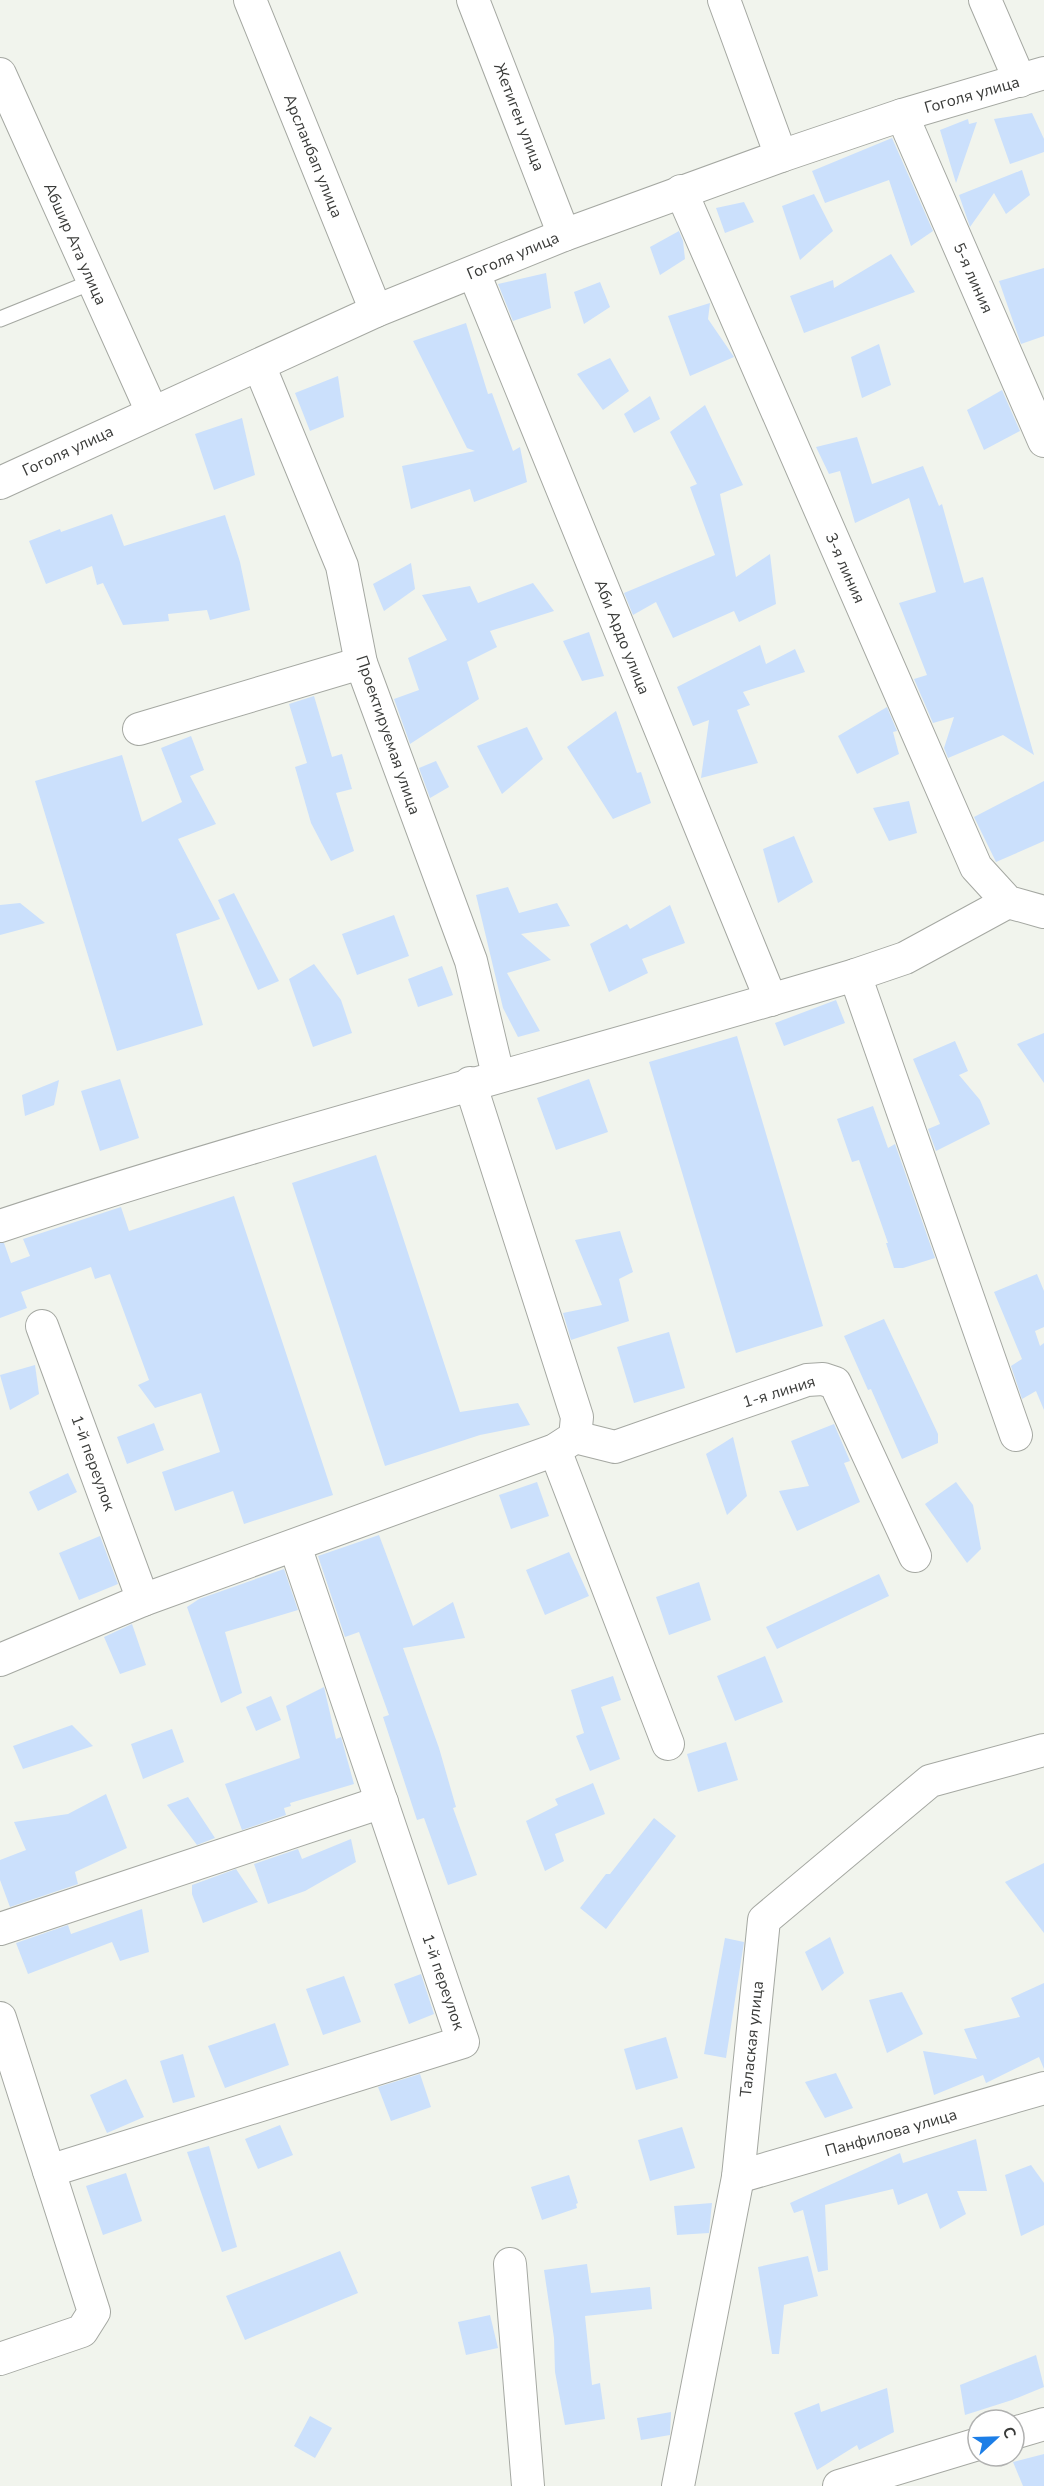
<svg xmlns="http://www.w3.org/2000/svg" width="1044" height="2486" font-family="'Nunito Sans',sans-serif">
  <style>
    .building { fill: #cbe0fc }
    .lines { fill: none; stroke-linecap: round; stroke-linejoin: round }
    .lane-casing { stroke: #a5a8a2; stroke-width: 17 }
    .street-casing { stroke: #a5a8a2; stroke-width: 34 }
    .lane { stroke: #fff; stroke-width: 15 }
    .street { stroke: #fff; stroke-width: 32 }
    .labels { text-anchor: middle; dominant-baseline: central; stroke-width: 5; stroke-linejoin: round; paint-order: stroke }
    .street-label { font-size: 16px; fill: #3a3b39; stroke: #fff }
  </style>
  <rect width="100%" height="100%" fill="#f1f4ed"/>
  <g class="building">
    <path d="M 1032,113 L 1044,139 L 1044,152 L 1010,164 L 994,119 Z"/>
    <path d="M 968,119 L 969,124 L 977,122 L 956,183 L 940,130 Z"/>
    <path d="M 892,138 L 933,231 L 911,246 L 889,180 L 825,203 L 812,171 Z"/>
    <path d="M 1022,170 L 1030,195 L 1006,214 L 994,193 L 970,227 L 959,195 Z"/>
    <path d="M 814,194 L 833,231 L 800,260 L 782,206 Z"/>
    <path d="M 744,202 L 754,222 L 725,233 L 716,208 Z"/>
    <path d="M 679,231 L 683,241 L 685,259 L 660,275 L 650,247 Z"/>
    <path d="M 891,254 L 915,292 L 804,333 L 790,296 L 833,280 L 834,288 Z"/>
    <path d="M 1044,268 L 1044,336 L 1021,344 L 999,281 Z"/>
    <path d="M 546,273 L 551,308 L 513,321 L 498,284 Z"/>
    <path d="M 600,282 L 610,307 L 584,324 L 574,292 Z"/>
    <path d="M 710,303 L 708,319 L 734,357 L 690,376 L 668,316 Z"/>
    <path d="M 466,323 L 488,394 L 492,393 L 513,451 L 520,447 L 527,482 L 474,502 L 470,489 L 411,509 L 402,466 L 475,451 L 467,448 L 413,341 Z"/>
    <path d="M 879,344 L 891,385 L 862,398 L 851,357 Z"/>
    <path d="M 610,358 L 629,391 L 603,410 L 577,374 Z"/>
    <path d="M 338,376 L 344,417 L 310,431 L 295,393 Z"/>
    <path d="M 1002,390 L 1020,431 L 984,450 L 967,410 Z"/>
    <path d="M 650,396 L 660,419 L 634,433 L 624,414 Z"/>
    <path d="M 705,405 L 743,485 L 720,494 L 736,577 L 770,554 L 776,604 L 739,622 L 734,611 L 673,638 L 656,602 L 633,615 L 624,593 L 715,555 L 690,487 L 697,484 L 670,432 Z"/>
    <path d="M 242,418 L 255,475 L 214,490 L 195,434 Z"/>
    <path d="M 857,437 L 872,484 L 923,466 L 939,506 L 942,504 L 964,583 L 983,577 L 1034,755 L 1003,735 L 948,758 L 944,748 L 954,717 L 933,723 L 914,679 L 927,675 L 899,603 L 936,592 L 909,498 L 855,523 L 840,471 L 829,474 L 816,447 Z"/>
    <path d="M 112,514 L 124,546 L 225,515 L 240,562 L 250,610 L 210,620 L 207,610 L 168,614 L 169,621 L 123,625 L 103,583 L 97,585 L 92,566 L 46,584 L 29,541 L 60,529 L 61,532 Z"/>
    <path d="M 411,563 L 415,589 L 384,611 L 373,584 Z"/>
    <path d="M 533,583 L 554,611 L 490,631 L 497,647 L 467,662 L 479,699 L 410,744 L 394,699 L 419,690 L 408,658 L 447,640 L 422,595 L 470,586 L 478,603 Z"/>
    <path d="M 589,632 L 604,676 L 582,681 L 563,641 Z"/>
    <path d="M 760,645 L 766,664 L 795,649 L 805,672 L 743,692 L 750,705 L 737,710 L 758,763 L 701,778 L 709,720 L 693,726 L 677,687 Z"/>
    <path d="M 314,696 L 332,757 L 342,754 L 352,789 L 336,793 L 354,851 L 331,861 L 311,823 L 295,767 L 307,763 L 289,704 Z"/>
    <path d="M 887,707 L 897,731 L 893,732 L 899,754 L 857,774 L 838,736 Z"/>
    <path d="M 616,711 L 637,773 L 641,772 L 651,803 L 613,819 L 567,747 Z"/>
    <path d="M 527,727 L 543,759 L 502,794 L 477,746 Z"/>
    <path d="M 191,736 L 204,770 L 190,776 L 216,824 L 178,839 L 220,919 L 176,934 L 203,1025 L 117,1051 L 35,781 L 122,755 L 142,822 L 182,802 L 161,748 Z"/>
    <path d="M 436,761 L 449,787 L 430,798 L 419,768 Z"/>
    <path d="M 1044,781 L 1044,841 L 996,862 L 974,817 Z"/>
    <path d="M 909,801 L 917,833 L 889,841 L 873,808 Z"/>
    <path d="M 794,836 L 813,882 L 778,903 L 763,849 Z"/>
    <path d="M 508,887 L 519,913 L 557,903 L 570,926 L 521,934 L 551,960 L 507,973 L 540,1031 L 518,1037 L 503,1008 L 476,895 Z"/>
    <path d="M 234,893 L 279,981 L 258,990 L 218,900 Z"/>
    <path d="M 20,903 L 45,923 L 0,935 L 0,905 Z"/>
    <path d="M 670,905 L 685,943 L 642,959 L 648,973 L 609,992 L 590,944 L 627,924 L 630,929 Z"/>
    <path d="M 394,915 L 409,956 L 357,975 L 342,934 Z"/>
    <path d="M 314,964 L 341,1000 L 352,1033 L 313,1047 L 289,979 Z"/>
    <path d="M 442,966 L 453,995 L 418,1007 L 408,979 Z"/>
    <path d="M 836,1000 L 845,1023 L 784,1046 L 775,1023 Z"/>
    <path d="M 1044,1033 L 1044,1083 L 1017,1044 Z"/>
    <path d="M 737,1036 L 823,1326 L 736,1353 L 649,1062 Z"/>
    <path d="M 955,1041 L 968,1071 L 959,1075 L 980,1100 L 990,1124 L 936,1151 L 928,1129 L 940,1124 L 913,1059 Z"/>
    <path d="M 120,1079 L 139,1138 L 100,1151 L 81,1091 Z"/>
    <path d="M 589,1079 L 608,1132 L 556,1150 L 537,1098 Z"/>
    <path d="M 59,1080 L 54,1105 L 25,1116 L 22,1095 Z"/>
    <path d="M 873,1106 L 888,1148 L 895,1144 L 935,1258 L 903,1268 L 894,1268 L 886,1243 L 888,1243 L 859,1160 L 852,1162 L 837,1119 Z"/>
    <path d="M 376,1155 L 460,1412 L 518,1403 L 530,1425 L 480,1435 L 385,1466 L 292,1183 Z"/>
    <path d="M 234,1196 L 333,1495 L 244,1524 L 233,1491 L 175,1511 L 162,1472 L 220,1452 L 201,1393 L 155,1408 L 138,1385 L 149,1380 L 110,1274 L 95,1279 L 91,1267 L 21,1292 L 27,1308 L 0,1318 L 0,1243 L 4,1243 L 11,1263 L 30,1256 L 23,1239 L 121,1207 L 129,1231 Z"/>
    <path d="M 620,1231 L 633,1272 L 619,1279 L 629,1321 L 571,1340 L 563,1313 L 602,1305 L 575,1240 Z"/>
    <path d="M 1037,1274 L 1044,1291 L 1044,1327 L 1035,1331 L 1040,1346 L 1044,1343 L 1044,1410 L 1036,1391 L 1022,1399 L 1011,1366 L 1022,1359 L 994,1292 Z"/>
    <path d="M 884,1319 L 938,1434 L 938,1443 L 902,1459 L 871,1389 L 868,1390 L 844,1336 Z"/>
    <path d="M 669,1332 L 685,1388 L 634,1403 L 617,1347 Z"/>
    <path d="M 35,1365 L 39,1394 L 10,1410 L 0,1375 Z"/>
    <path d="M 154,1423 L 164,1450 L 127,1464 L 117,1437 Z"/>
    <path d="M 834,1424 L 850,1461 L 844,1463 L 860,1502 L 797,1531 L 779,1491 L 809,1486 L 791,1441 Z"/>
    <path d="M 733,1437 L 747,1496 L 727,1515 L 706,1454 Z"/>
    <path d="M 68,1473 L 77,1492 L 38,1511 L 29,1492 Z"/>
    <path d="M 537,1482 L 549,1516 L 511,1529 L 499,1495 Z"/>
    <path d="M 956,1482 L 973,1505 L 981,1549 L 967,1563 L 925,1504 Z"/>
    <path d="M 379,1535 L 413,1626 L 453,1602 L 465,1638 L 403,1648 L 439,1748 L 456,1807 L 453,1808 L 477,1875 L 448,1885 L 424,1818 L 417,1820 L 383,1717 L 389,1715 L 359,1632 L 345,1637 L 318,1556 Z"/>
    <path d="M 100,1536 L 118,1584 L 79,1600 L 59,1553 Z"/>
    <path d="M 569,1552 L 589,1596 L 545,1615 L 526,1570 Z"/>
    <path d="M 284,1569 L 298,1610 L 225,1632 L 242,1693 L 221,1703 L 187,1607 L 199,1599 Z"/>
    <path d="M 879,1574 L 889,1596 L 777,1649 L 766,1627 Z"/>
    <path d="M 699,1582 L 711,1620 L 669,1635 L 656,1597 Z"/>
    <path d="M 132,1624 L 146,1665 L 120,1674 L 104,1637 Z"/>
    <path d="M 765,1656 L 783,1702 L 735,1721 L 717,1676 Z"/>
    <path d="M 613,1676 L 621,1700 L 601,1707 L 620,1759 L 590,1771 L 576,1736 L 584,1733 L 571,1690 Z"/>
    <path d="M 324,1687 L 336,1739 L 341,1737 L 354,1784 L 290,1803 L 291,1806 L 284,1808 L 286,1815 L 242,1830 L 225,1784 L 300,1758 L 286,1706 Z"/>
    <path d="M 271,1696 L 281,1720 L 256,1731 L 246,1707 Z"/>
    <path d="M 72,1725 L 93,1746 L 23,1769 L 13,1746 Z"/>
    <path d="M 172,1729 L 184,1762 L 143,1779 L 131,1744 Z"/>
    <path d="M 726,1742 L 738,1780 L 698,1792 L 687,1754 Z"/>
    <path d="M 593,1783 L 605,1814 L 555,1834 L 564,1861 L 545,1871 L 526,1821 L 558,1805 L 555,1799 Z"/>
    <path d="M 106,1794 L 127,1848 L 75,1872 L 78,1884 L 10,1907 L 0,1880 L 0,1860 L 26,1850 L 14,1822 L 68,1814 Z"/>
    <path d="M 188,1797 L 215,1838 L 197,1845 L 167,1805 Z"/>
    <path d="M 654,1818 L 676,1836 L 606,1929 L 580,1908 L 606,1874 L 610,1874 Z"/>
    <path d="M 351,1839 L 356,1862 L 305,1891 L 268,1904 L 254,1864 L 298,1849 L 302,1859 Z"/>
    <path d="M 1044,1863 L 1044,1933 L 1005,1882 Z"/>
    <path d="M 236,1869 L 258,1902 L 203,1923 L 192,1894 L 192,1885 Z"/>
    <path d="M 142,1909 L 149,1952 L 120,1961 L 112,1942 L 28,1974 L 16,1943 L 68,1925 L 71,1934 Z"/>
    <path d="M 830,1937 L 844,1973 L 822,1991 L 805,1952 Z"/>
    <path d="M 725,1938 L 744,1942 L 726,2058 L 704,2054 Z"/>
    <path d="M 421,1974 L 434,2014 L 409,2024 L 394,1984 Z"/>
    <path d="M 344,1976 L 361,2022 L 323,2035 L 306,1989 Z"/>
    <path d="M 1044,1983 L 1044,2069 L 1039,2057 L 986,2083 L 983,2075 L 934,2095 L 923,2051 L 977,2059 L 964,2029 L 1020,2017 L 1011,1998 Z"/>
    <path d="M 902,1992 L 923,2034 L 887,2053 L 869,2000 Z"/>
    <path d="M 275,2023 L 289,2065 L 225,2088 L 208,2046 Z"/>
    <path d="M 666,2037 L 678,2078 L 636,2090 L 624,2049 Z"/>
    <path d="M 183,2054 L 195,2097 L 173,2103 L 160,2061 Z"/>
    <path d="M 836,2073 L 853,2108 L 825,2118 L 805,2082 Z"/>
    <path d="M 420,2074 L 431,2107 L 391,2121 L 378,2087 Z"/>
    <path d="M 126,2079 L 144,2117 L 107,2133 L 90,2095 Z"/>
    <path d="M 280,2125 L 293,2155 L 258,2169 L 245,2139 Z"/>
    <path d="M 682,2127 L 695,2168 L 650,2181 L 638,2140 Z"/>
    <path d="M 976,2139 L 987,2191 L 957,2191 L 966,2214 L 940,2229 L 927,2193 L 898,2205 L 893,2189 L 825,2205 L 828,2270 L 818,2272 L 803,2210 L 794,2213 L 790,2203 L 900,2153 L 903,2163 Z"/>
    <path d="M 209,2146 L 237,2247 L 222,2252 L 187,2152 Z"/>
    <path d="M 1031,2165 L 1044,2183 L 1044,2225 L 1021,2236 L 1005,2175 Z"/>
    <path d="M 126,2173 L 142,2221 L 103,2235 L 86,2186 Z"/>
    <path d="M 569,2175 L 578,2203 L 576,2204 L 577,2208 L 542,2220 L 531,2187 Z"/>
    <path d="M 712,2203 L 709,2233 L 677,2235 L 674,2206 Z"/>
    <path d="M 340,2251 L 358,2293 L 245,2340 L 226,2296 Z"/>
    <path d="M 808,2256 L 818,2296 L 784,2305 L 779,2354 L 772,2354 L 758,2267 Z"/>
    <path d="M 587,2264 L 591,2293 L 650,2287 L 652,2309 L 585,2316 L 592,2385 L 600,2383 L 605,2419 L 565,2425 L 555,2372 L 554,2338 L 544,2270 Z"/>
    <path d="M 490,2315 L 498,2348 L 466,2355 L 458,2322 Z"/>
    <path d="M 1036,2355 L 1044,2387 L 1012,2400 L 965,2415 L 960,2385 Z"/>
    <path d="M 887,2388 L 894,2432 L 859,2450 L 857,2445 L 817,2470 L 794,2413 L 819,2403 L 821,2412 Z"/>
    <path d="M 671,2412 L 670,2435 L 641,2440 L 637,2418 Z"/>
    <path d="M 310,2416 L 332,2428 L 315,2458 L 294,2446 Z"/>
    <path d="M 1044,2454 L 1044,2486 L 1023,2486 L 1013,2462 Z"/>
  </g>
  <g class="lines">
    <g class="lane-casing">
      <path id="lane" d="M 0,319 L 92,282"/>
    </g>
    <g class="street-casing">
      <g id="street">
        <path d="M 250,0 L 376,311"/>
        <path d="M 473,0 L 564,235"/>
        <path d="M 724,0 L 781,156"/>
        <path d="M 985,0 L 1020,81"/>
        <path d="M 0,74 L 152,412"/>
        <path d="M 902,115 L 1044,441"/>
        <path d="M 681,191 L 976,867 L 1008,902 L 1044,912"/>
        <path d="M 474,273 L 771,1000"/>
        <path d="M 259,365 L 342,566 L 361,663 L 471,961 L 498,1075"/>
        <path d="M 0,483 L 376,311 L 564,235 L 781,156 L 902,115 L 1044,73"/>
        <path d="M 139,729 L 361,663"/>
        <path d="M 855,975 L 1016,1435"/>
        <path d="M 0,1226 C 282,1133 570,1060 855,975 L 905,958 L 1008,902"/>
        <path d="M 42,1326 L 143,1600"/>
        <path d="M 575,1437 L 615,1447 L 807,1380 L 823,1379 L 835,1383 L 915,1556"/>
        <path d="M 555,1450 L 668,1744"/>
        <path d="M 0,1660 L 143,1600 L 555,1450 L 575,1437 L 577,1417 L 470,1083"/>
        <path d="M 0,1929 L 382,1802"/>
        <path d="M 0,2018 L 94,2312 L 82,2331 L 0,2359"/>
        <path d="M 49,2171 L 463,2042 L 295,1546"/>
        <path d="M 738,2177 L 1044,2088"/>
        <path d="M 510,2264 L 528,2486"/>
        <path d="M 1014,2433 L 1044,2424"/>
        <path d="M 678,2486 L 738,2177 L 764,1920 L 930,1781 L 1044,1750"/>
        <path d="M 839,2486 L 978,2444"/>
      </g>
    </g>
    <use href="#lane" class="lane"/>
    <use href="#street" class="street"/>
  </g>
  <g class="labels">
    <g class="street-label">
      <text transform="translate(972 95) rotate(-16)">Гоголя улица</text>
      <text transform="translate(519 117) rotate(69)">Жетиген улица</text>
      <text transform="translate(313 156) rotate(68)">Арсланбап улица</text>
      <text transform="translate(75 244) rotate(66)">Абшир Ата улица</text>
      <text transform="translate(513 256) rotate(-23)">Гоголя улица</text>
      <text transform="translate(973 278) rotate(66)">5-я линия</text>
      <text transform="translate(68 451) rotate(-25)">Гоголя улица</text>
      <text transform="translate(845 568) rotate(66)">3-я линия</text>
      <text transform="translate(622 637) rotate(68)">Аби Ардо улица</text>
      <text transform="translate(388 735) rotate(71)">Проектируемая улица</text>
      <text transform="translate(779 1392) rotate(-17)">1-я линия</text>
      <text transform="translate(93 1463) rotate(70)">1-й переулок</text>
      <text transform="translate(443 1982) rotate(71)">1-й переулок</text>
      <text transform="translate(752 2039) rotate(-84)">Талаская улица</text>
      <text transform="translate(891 2133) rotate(-16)">Панфилова улица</text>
    </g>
  </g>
  <g transform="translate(996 2438) rotate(68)"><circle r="28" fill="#ffffff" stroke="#b0b1b0" stroke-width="1.5"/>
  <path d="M0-4.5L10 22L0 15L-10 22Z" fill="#1c7ee7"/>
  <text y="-9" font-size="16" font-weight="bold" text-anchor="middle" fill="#3a3b39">С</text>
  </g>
</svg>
